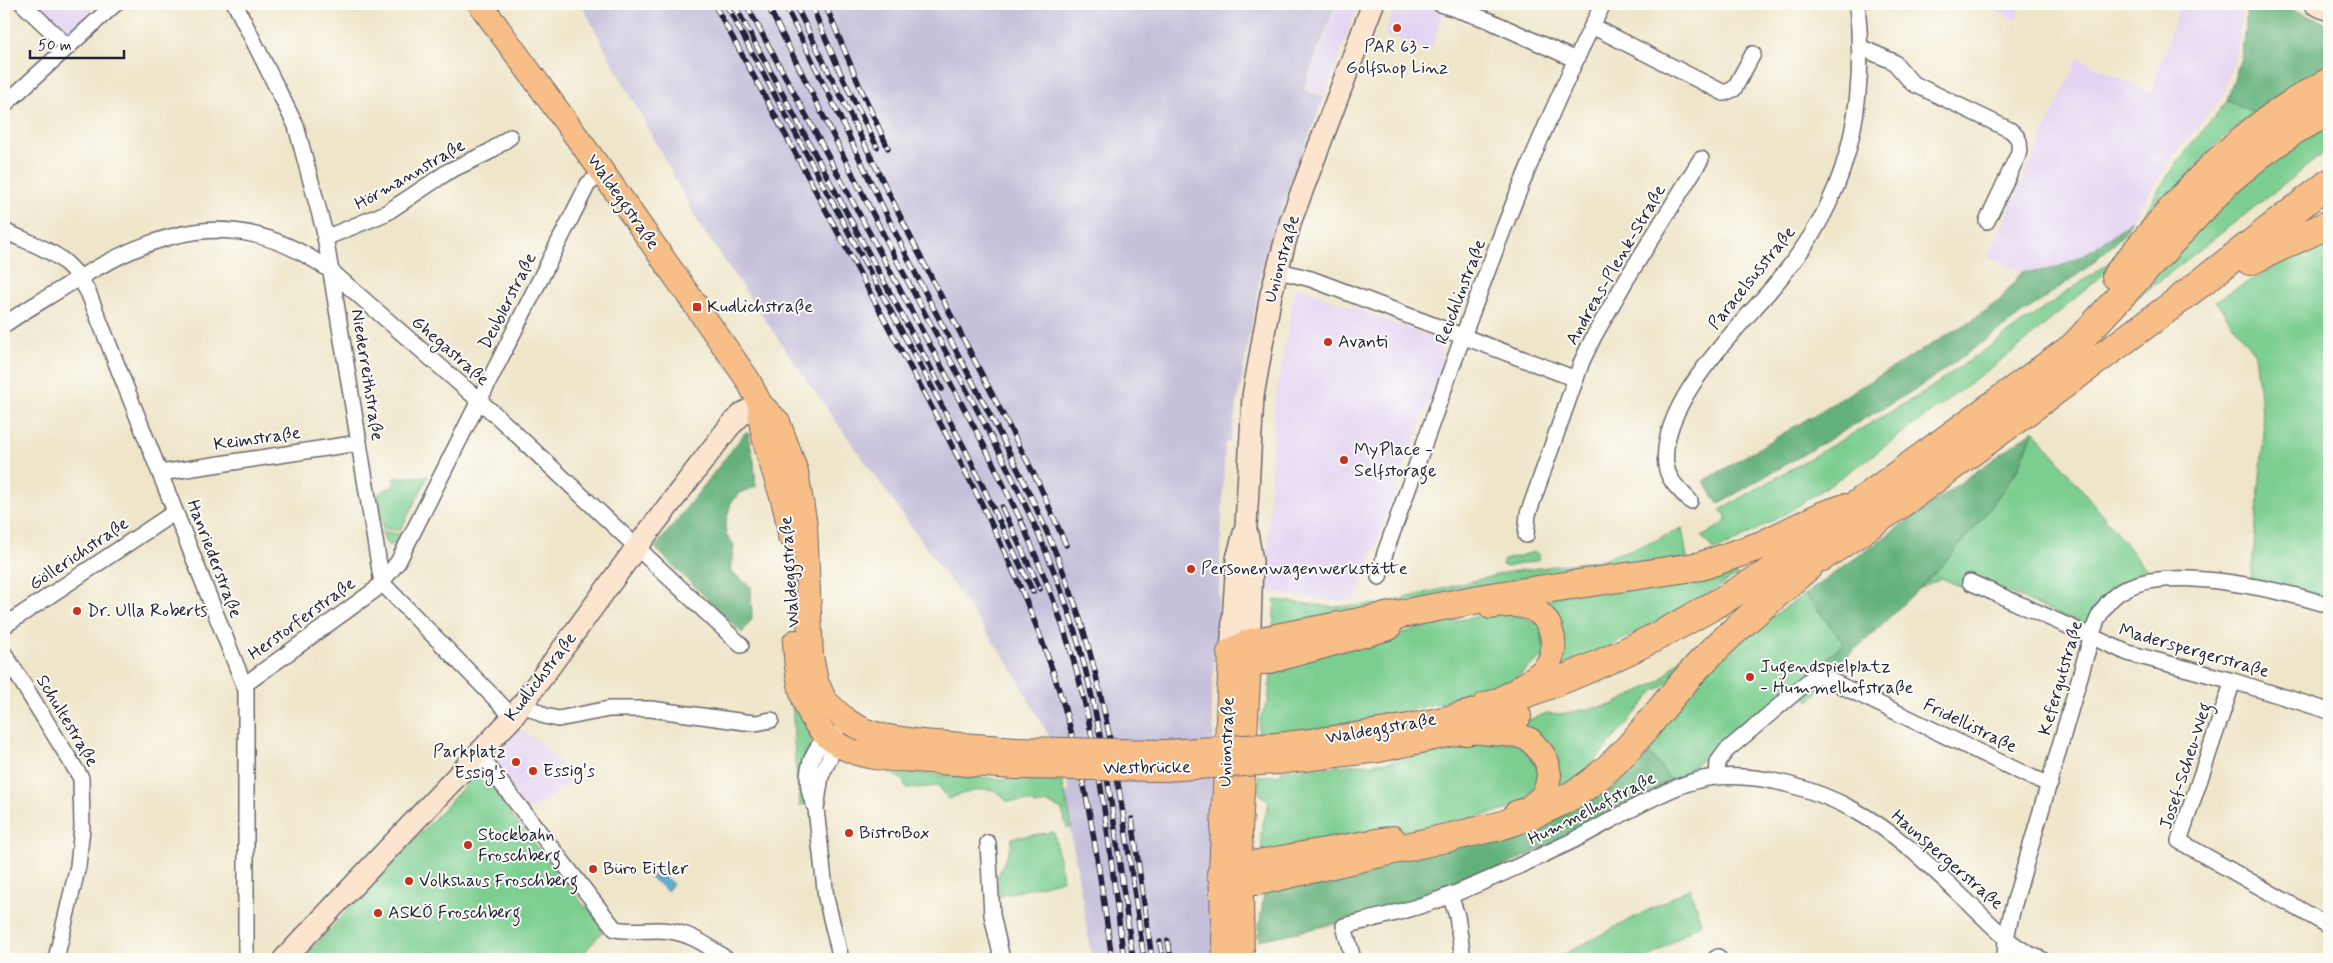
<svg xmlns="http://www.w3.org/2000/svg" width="2333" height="963" font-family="Mynerve,sans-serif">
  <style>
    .built { fill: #e3d3f2 }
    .industrial { fill: #c6c0da }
    .green { fill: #7bce90; stroke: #4e7866 }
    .forest { fill: #64b17a; stroke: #436a5a }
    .water { fill: #5daed8; stroke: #40688a }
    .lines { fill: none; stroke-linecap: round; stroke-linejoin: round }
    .street-casing { stroke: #6a676d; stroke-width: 18 }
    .secondary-casing { stroke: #6a676d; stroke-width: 24 }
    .primary-casing { stroke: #6a676d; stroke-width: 26 }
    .highway-casing { stroke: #6a676d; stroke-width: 30 }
    .street { stroke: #fff; stroke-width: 15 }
    .secondary { stroke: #fce5cf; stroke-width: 21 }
    .primary { stroke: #f7be87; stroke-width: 24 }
    .highway { stroke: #f7be87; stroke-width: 28 }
    .rail-casing { stroke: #22223b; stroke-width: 5.5 }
    .rail { stroke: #fdfcf7; stroke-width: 4; stroke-dasharray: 11; stroke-linecap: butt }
    .primary-bridge-casing { stroke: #6a676d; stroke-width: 26; stroke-linecap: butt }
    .primary-bridge { stroke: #f7be87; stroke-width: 24 }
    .poi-dot { fill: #c8321e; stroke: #fdfcf7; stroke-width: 2 }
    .labels { text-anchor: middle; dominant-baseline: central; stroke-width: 4; stroke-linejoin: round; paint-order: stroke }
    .poi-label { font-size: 18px; fill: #22223b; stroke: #fdfcf7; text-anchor: start }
    .street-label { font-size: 18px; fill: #22223b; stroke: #fdfcf7 }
  </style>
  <rect width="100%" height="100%" fill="#fdfcf7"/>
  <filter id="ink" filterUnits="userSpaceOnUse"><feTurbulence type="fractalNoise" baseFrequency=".02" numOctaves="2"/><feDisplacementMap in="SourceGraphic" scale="10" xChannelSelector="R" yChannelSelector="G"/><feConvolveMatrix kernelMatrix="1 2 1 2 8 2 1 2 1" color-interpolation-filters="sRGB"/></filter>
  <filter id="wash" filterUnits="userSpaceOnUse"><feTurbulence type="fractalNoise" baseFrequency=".0096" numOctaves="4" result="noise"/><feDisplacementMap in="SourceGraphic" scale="20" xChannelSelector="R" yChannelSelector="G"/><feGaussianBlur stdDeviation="1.12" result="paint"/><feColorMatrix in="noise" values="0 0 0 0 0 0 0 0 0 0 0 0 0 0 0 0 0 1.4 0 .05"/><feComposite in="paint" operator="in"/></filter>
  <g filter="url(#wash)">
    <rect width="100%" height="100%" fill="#efe6ca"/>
    <g class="built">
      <path d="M 32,4 L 99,4 L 64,37 Z"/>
      <path d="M 1337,4 L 1356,10 L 1325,95 L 1307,88 Z"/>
      <path d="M 1396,4 L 1425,4 L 1444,10 L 1430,51 L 1385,35 Z"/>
      <path d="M 1983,4 L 2022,4 L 2016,20 Z"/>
      <path d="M 2180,4 L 2243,4 L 2238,45 L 2223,96 L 2173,156 L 2132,220 L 2083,256 L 2051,270 L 2022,272 L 1988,257 L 2078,58 L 2151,93 Z"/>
      <path d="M 1295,287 L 1299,287 L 1440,341 L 1443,362 L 1356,600 L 1333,601 L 1276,593 L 1268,588 L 1266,583 L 1274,407 Z"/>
      <path d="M 519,729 L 527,733 L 543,745 L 575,779 L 535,808 L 526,809 L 492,759 Z"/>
    </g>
    <path class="industrial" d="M 581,4 L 1336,4 L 1304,89 L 1324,97 L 1264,256 L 1230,443 L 1225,443 L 1218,615 L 1211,705 L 1214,734 L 1210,865 L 1215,959 L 1092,959 L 1064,793 L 1069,791 L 1069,787 L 1050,738 L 1010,665 L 803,375 L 701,227 Z"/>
    <g class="green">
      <path d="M 2227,101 L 2255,112 L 2213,147 L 2102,275 L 2024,343 L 1865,461 L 1790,511 L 1729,545 L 1714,550 L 1702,537 L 1726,522 L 1726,515 L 1720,510 L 1923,393 L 2110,262 C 2133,240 2144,212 2161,186 C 2180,156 2205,129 2227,101 Z"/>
      <path d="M 2329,126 L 2329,149 L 2130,304 C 2190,240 2247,162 2329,126 Z"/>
      <path d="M 2329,243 L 2329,598 L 2251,581 L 2264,431 L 2255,354 L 2215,301 L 2294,255 Z"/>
      <path d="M 2034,430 L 2150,574 L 2127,580 L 2109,592 L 2087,622 L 2081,624 L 1968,575 L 1962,587 L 1941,578 L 1920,588 L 1939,569 L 1984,516 L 2018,469 Z"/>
      <path d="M 428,476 L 400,531 L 383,528 L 378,494 L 394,485 L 394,478 Z"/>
      <path d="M 1682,528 L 1687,558 L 1273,628 L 1275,600 L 1332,607 L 1381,604 L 1509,572 L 1600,560 L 1652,542 Z"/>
      <path d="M 382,531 L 403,535 L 398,544 L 389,545 L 385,542 Z"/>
      <path d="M 1534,552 L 1539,554 L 1539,560 L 1507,567 L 1502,565 L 1504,560 Z"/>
      <path d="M 1731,566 L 1737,575 L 1685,608 L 1544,680 L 1540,605 L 1553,597 Z"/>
      <path d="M 1805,594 L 1844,643 L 1728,742 L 1672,781 L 1643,745 L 1706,671 L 1763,623 Z"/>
      <path d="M 1506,611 L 1540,624 L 1544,655 L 1506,686 L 1328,731 L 1283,736 L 1282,732 L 1258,733 L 1261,715 L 1268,702 L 1272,667 L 1432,625 Z"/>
      <path d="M 1700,645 L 1663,687 L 1655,690 L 1593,763 L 1585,776 L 1553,792 L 1512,726 L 1547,713 L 1560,714 L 1612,705 L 1660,681 L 1683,655 Z"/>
      <path d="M 1816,681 L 1828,683 L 1810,701 L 1802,694 Z"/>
      <path d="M 792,693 L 810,733 L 811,740 L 807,752 L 808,804 L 800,805 L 795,762 Z"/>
      <path d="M 1488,740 L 1522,744 L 1542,776 L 1521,806 C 1437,829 1349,840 1262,850 L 1261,832 L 1269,802 L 1259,793 L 1258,776 L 1281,775 L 1281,770 L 1391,762 Z"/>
      <path d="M 481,769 L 487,774 L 514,819 L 587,909 L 590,907 L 601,925 L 602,932 L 579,959 L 302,959 Z"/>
      <path d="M 886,771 L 1004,779 L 1062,780 L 1072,827 L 1067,828 L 1062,810 L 1047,803 L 1035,805 L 1033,802 L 1006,801 C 1004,798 1000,793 997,792 C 987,785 958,795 948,799 L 939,786 L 907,789 L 903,780 Z"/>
      <path d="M 1054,832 L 1063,880 L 999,896 L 998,876 L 1011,846 L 1012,838 Z"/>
      <path d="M 1690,888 L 1701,923 L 1647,959 L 1557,958 Z"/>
    </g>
    <g class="forest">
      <path d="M 2249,4 C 2276,4 2306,13 2329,25 L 2329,67 L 2255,112 L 2227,101 L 2242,54 L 2247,5 Z"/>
      <path d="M 2132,220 L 2123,235 L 2088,267 L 1921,386 L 1718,504 L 1704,481 L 1972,320 L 2000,300 L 2022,272 C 2066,274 2099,245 2132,220 Z"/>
      <path d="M 2034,430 L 2018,469 L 1984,516 L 1939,569 L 1869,637 L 1831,670 L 1821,665 L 1844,643 L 1805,594 Z"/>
      <path d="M 745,433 L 748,433 L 754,462 L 756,487 L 739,493 L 731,503 L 725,526 L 726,535 L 734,545 L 730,571 L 751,587 L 752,619 L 742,633 L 655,548 Z"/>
      <path d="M 1643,745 L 1672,781 C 1604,818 1536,854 1464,884 C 1399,911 1328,926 1259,940 L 1259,927 L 1265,886 L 1503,830 Z"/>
    </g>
    <path class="water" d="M 657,871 L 673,884 L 667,891 L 651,878 Z"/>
  </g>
  <g filter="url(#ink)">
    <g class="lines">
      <g class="street-casing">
        <g id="street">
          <path d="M 23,4 L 68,47"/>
          <path d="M 235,4 L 296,126 L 324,230 L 382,583 L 513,717"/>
          <path d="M 1440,4 L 1488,20 L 1576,60"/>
          <path d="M 1592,26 L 1724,93 L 1734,89 L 1753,54"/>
          <path d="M 1860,47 L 1894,62 L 1912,83 L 2010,130 C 2020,138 2021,143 2018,155 L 1987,221"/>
          <path d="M 4,105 L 115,4"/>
          <path d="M 4,231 C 41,248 68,253 88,292 L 246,690 L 246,959"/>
          <path d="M 325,238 L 386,213 L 449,171 L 489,152 L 510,137"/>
          <path d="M 1276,270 L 1311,279 L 1576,379"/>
          <path d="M 4,325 C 25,310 47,298 69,284 C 160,229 236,203 331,271 L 499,418 L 741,645"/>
          <path d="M 160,473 L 359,443"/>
          <path d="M 1690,501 C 1680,490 1668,481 1666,465 C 1658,400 1746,322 1782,276 C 1800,254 1817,229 1829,203 C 1858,141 1864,71 1857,4"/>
          <path d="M 1526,535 L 1528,514 L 1582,361 L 1594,336 L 1626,280 L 1701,159"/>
          <path d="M 1379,577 L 1385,553 C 1452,368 1514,180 1603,4"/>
          <path d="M 1970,582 L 2128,653 L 2233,681 L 2329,711"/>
          <path d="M 4,626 L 175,512"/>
          <path d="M 4,653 L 81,778 L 82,828 L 78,866 L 56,959"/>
          <path d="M 2233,681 L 2179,841 L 2329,926"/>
          <path d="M 244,685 L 375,590 L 398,562 L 588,184 L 603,173"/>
          <path d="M 522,703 L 545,716 L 558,719 L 609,709 L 651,709 L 745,722 L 756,723 L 771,720"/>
          <path d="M 836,734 L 836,744 L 821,776 L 816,809 L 826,898 L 841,959"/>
          <path d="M 477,756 L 487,765 L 615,929 C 630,932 643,930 658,930 C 685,930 705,943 726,959"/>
          <path d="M 1717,777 L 1718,762 L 1726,751 L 1812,678 L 1819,675 L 2033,778 L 2050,784"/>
          <path d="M 814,805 C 803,779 807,757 827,736"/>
          <path d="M 988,843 L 992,915 L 1002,959"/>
          <path d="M 1450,895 L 1457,916 L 1463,959"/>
          <path d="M 1353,959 L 1344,926 C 1380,917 1416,909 1451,895 C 1490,880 1528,862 1566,844 C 1607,825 1674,779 1717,777 C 1763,774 1813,788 1854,810 C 1899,834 1935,871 1973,907 C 1993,926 2013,949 2041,959"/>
          <path d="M 1715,959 L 1718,957"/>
          <path d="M 2005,959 L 2006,938 L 2012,911 L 2094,628 C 2100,611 2110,596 2127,588 C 2174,565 2279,590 2329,605"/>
        </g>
      </g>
      <g class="secondary-casing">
        <g id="secondary">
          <path d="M 2315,4 L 2329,10"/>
          <path d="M 1247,533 L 1252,561 L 1249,657"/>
          <path d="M 1231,653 L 1237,559 L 1246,526 L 1253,396 L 1271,294 L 1291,220 L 1373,4"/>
          <path d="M 284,959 L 513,717 L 636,548 L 729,427 L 743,413 L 760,404"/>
        </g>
      </g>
      <g class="primary-casing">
        <g id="primary">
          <path d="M 480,4 L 603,173 L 748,380 L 760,404 L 778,422 L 796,472 L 805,525 L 811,656 L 816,681 L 825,701 L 847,721 L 866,731 L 883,736 L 922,742 L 1016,749"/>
          <path d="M 760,404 C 760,449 786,490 790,536"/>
          <path d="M 795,642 C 797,688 806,737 857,753 C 876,759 897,759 917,760 C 950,763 983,765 1016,767"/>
          <path d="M 1231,653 L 1249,662 L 1267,662 L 1389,628"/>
          <path d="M 1277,745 C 1331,739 1385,732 1438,720 C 1453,716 1472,713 1486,707 C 1501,699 1539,678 1548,664 C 1559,646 1552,617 1532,609 C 1519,603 1504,605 1491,607"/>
          <path d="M 1278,762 L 1379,750 L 1466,731 L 1518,735 L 1530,740 L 1541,752 L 1547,762 L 1549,775 L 1547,787 L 1541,798 L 1527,809 L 1516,813"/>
          <path d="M 1221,874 L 1241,865 L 1393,838"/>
          <path d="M 1225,959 L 1221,874 L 1231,653"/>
          <path d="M 1242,959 L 1240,829 L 1249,662"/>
        </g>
      </g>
      <g class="highway-casing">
        <g id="highway">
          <path d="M 2250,261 L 2329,224"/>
          <path d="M 2116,276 C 2183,194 2234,132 2329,82"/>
          <path d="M 1822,557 L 1898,506 L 2171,306 L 2329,183"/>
          <path d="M 1231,653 L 1250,643 L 1490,597 L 1701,566 L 1762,545 L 1824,515 L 1845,508"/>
          <path d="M 1485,707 C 1577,679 1661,638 1743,588 C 1771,571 1809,550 1833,530 C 1841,522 1848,513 1856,505 L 2074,346 L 2229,180 L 2262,153 L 2295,130 L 2329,112"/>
          <path d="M 1466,731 L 1517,716"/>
          <path d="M 1221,874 L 1241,881 L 1258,881 L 1499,826 C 1529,817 1559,805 1585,787 C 1629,756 1660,707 1696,668 C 1731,631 1771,599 1809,566"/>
        </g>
      </g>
      <use href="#street" class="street"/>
      <use href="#secondary" class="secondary"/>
      <use href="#primary" class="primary"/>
      <use href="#highway" class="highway"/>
      <g class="rail-casing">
        <g id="rail">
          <path d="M 714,4 C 776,115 835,228 896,341 C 955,450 1020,568 1058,687 C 1087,775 1099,868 1112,959"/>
          <path d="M 726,4 L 965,449 L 1033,592"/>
          <path d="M 734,4 L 942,389"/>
          <path d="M 746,4 L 986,449 L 1024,527"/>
          <path d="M 767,4 C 816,101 864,199 915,295 C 968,394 1026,492 1064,598 C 1105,714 1115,838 1133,959"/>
          <path d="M 784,4 C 833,99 876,197 925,292 C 980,398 1043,504 1080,619 C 1115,729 1127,845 1144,959"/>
          <path d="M 795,4 L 917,250 L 1038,482 L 1066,545"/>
          <path d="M 811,4 L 840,72 L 877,147"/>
          <path d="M 825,4 L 860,87 L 888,148"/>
          <path d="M 1002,507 L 1040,589"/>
          <path d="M 1021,521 C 1046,579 1070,638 1084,700 C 1104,785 1112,873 1124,959"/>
          <path d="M 1132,819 L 1152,959"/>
          <path d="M 1168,941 L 1171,959"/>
          <path d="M 1160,942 L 1163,959"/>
        </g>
      </g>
      <use href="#rail" class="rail"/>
      <g class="primary-bridge-casing">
        <g id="primary-bridge">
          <path d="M 1016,749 L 1166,752 L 1277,745"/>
          <path d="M 1016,767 L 1164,769 L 1278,762"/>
        </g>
      </g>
      <use href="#primary-bridge" class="primary-bridge"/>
    </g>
  </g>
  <g class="poi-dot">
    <circle cx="1397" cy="28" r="5"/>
    <rect x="692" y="302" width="10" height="10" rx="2.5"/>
    <circle cx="1328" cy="342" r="5"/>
    <circle cx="1344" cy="460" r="5"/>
    <circle cx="1191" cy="569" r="5"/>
    <circle cx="77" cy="611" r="5"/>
    <circle cx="1750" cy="677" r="5"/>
    <circle cx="516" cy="762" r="5"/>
    <circle cx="533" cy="771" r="5"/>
    <circle cx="849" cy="833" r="5"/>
    <circle cx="468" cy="845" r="5"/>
    <circle cx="593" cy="869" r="5"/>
    <circle cx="409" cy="881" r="5"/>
    <circle cx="378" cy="913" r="5"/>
  </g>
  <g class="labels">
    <g class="poi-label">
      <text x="1397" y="47" text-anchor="middle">PAR 63 -<tspan x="1397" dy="21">Golfshop Linz</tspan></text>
      <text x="707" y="307">Kudlichstraße</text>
      <text x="1338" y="342">Avanti</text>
      <text x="1354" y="450">MyPlace -<tspan x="1354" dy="21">Selfstorage</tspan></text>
      <text x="1201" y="569">Personenwagenwerkstätte</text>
      <text x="87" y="611">Dr. Ulla Roberts</text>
      <text x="1760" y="667">Jugendspielplatz<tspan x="1760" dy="21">- Hummelhofstraße</tspan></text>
      <text x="506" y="752" text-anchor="end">Parkplatz<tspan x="506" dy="21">Essig's</tspan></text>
      <text x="543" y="771">Essig's</text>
      <text x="859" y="833">BistroBox</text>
      <text x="478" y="835">Stockbahn<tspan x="478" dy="21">Froschberg</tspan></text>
      <text x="603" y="869">Büro Eitler</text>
      <text x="419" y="881">Volkshaus Froschberg</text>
      <text x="388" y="913">ASKÖ Froschberg</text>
    </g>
    <g class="street-label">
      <text transform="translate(410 175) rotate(-30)">Hörmannstraße</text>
      <text transform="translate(623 202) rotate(55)">Waldeggstraße</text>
      <text transform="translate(1282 259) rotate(-74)">Unionstraße</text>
      <text transform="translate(1616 265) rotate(-60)">Andreas-Plenk-Straße</text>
      <text transform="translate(1752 278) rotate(-51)">Paracelsusstraße</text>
      <text transform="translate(1461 292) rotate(-69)">Reuchlinstraße</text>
      <text transform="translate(508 301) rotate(-63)">Deublerstraße</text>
      <text transform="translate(450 351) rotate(41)">Ghegastraße</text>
      <text transform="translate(367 375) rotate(81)">Niederreithstraße</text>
      <text transform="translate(257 439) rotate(-8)">Keimstraße</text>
      <text transform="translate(79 554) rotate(-34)">Göllerichstraße</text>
      <text transform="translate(214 559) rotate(69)">Hanriederstraße</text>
      <text transform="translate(790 572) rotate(-94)">Waldeggstraße</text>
      <text transform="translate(302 619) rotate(-36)">Herstorferstraße</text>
      <text transform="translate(2194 651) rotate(16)">Maderspergerstraße</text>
      <text transform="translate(541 677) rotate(-53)">Kudlichstraße</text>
      <text transform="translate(2061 678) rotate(-74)">Kefergutstraße</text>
      <text transform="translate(67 721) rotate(59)">Schultestraße</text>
      <text transform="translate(1970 726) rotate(26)">Fridellistraße</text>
      <text transform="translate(1381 729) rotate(-10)">Waldeggstraße</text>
      <text transform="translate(1227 742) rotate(-88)">Unionstraße</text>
      <text transform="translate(2186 766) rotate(-72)">Josef-Scheu-Weg</text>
      <text transform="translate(1147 768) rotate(-1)">Westbrücke</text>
      <text transform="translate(1592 809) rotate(-27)">Hummelhofstraße</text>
      <text transform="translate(1947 860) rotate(41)">Haunspergerstraße</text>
    </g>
  </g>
  <rect width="2333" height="963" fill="none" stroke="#fdfcf7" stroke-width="20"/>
  <path d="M30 50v8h94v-8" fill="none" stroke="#22223b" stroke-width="2.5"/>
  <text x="38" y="50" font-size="15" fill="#22223b" stroke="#fdfcf7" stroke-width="4" paint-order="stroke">50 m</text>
</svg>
